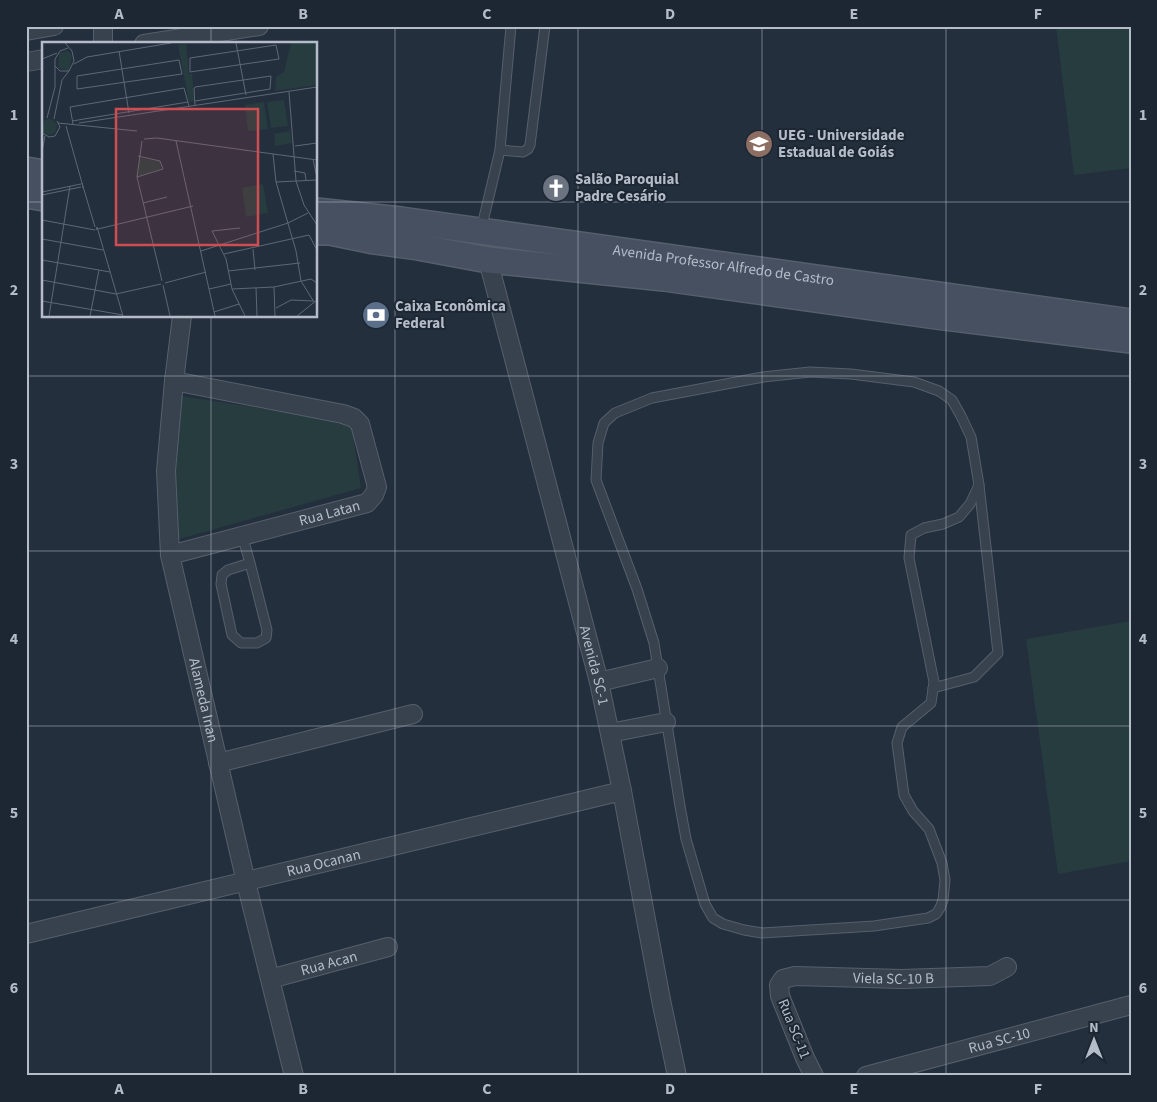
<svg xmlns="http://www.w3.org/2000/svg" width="1157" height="1102" font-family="'Source Sans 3',sans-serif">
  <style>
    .green { fill: #263c3f }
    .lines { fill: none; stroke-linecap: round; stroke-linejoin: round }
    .service-casing { stroke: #565f6c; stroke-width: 11 }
    .minor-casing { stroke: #565f6c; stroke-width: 20 }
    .secondary-casing { stroke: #565f6c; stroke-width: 28 }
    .service { stroke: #38414e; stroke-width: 9 }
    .minor { stroke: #38414e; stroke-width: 18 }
    .secondary { stroke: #465061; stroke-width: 25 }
    .grid { fill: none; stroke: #b4bcc9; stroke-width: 1; stroke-opacity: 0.55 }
    .labels { text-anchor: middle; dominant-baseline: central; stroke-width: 4; stroke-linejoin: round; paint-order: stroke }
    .poi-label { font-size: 15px; font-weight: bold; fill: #b4bcc9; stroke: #1d2633; text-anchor: start }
    .street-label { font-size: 15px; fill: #b4bcc9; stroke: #1d2633 }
    .inset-road { fill: none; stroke: #5e6776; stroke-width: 1 }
    .view { fill: #ce4d50; fill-opacity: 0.15; stroke: #ce4d50; stroke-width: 2.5 }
    .inset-edge { fill: none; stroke: #b4bcc9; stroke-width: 2.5 }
    .neatline { fill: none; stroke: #b4bcc9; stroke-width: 2 }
    .grid-label { font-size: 16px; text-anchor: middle; font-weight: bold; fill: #b4bcc9 }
  </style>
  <rect width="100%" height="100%" fill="#242f3e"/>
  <g class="green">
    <path d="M 1056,26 L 1131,26 L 1131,168 L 1074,175 Z"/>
    <path d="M 181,396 L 351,422 L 361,488 L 176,540 L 176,447 Z"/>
    <path d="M 1131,621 L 1131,861 L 1058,874 L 1026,639 Z"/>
  </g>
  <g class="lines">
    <g class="service-casing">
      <g id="service">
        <path d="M 511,26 L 500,150 L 523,152 L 528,149 L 530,145 L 545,26"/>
        <path d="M 481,230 L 500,150"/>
        <path d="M 810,372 L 851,374 L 914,382 L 939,391 L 952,400 L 961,416 L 971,437 L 979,485 L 970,504 L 959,517 L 943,524 L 924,528 L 911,535 L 909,558 L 934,682 L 931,703 L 902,727 L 897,743 L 904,795 L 913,811 L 929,829 L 942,863 L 945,880 L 943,900 L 940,908 L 936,914 L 928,918 L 874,926 L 762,933 L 744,930 L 723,924 L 713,918 L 705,904 L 686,839 L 680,806 L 654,643 L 637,589 L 596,480 L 598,443 L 604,423 L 615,413 L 652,398 L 763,377 Z"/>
        <path d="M 242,535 L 250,563 L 267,630 L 266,638 L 257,643 L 241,643 L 232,635 L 221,584 L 222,575 L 228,570 L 250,563"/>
        <path d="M 933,688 L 974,677 L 998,653 L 979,485"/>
      </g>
    </g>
    <g class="minor-casing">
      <g id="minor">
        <path d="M 103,26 L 103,44"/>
        <path d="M 26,31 L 54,26"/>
        <path d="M 144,44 L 259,26"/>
        <path d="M 26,62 L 44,59"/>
        <path id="s1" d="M 488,260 L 599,682 L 622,791 L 661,1000 L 677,1076"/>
        <path id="s2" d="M 182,316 L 174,381 L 166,471 L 170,555 L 246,882 L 294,1076"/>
        <path id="s3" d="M 170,555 L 367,503 L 374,495 L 377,487 L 360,424 L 354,418 L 343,414 L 174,381"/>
        <path d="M 599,682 L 658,668"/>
        <path d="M 610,733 L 666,722"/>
        <path d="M 218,763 L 413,714"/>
        <path id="s4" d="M 26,934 L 622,791"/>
        <path id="s5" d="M 270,979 L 388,947"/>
        <path id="s6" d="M 814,1076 L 805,1058 L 780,996 L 779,985 L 783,979 L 795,976 L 902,979 L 990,976 L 1007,967"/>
        <path id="s7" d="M 866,1076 L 1131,1005"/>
      </g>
    </g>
    <g class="secondary-casing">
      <g id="secondary">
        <path d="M 26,170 L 44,173"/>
        <path d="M 26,195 L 44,198"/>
        <path id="s8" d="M 316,211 L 401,220 L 1131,322"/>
        <path d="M 316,232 L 330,232 L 374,241 L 418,247 L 488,260 L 664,278 L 936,316 L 1131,340"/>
      </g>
    </g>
    <use href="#service" class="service"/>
    <use href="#minor" class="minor"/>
    <use href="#secondary" class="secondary"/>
  </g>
  <path class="grid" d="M 211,26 L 211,44M 395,26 L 395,1076M 578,26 L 578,1076M 762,26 L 762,1076M 946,26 L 946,1076M 26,202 L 44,202M 316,202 L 1131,202M 211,316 L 211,1076M 26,376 L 1131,376M 26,551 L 1131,551M 26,726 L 1131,726M 26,900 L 1131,900"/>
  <defs>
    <g id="university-disc" transform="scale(1.4375)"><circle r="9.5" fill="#8d6e63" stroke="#1d2633"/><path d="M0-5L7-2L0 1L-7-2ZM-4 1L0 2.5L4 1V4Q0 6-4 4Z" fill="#fff"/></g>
    <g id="church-disc" transform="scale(1.4375)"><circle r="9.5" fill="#6b7280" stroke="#1d2633"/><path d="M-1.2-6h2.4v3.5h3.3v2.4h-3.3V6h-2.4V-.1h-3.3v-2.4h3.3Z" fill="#fff"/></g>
    <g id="bank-disc" transform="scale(1.4375)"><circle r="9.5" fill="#5c6f8a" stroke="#1d2633"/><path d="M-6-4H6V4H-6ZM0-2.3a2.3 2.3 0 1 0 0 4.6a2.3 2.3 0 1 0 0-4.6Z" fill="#fff"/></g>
  </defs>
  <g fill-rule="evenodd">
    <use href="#university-disc" x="759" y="144"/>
    <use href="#church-disc" x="556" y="188"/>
    <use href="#bank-disc" x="376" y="315"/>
  </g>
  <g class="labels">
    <g class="poi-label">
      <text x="778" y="135">UEG - Universidade<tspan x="778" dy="17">Estadual de Goiás</tspan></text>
      <text x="575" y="179">Salão Paroquial<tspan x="575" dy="17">Padre Cesário</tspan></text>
      <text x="395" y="306">Caixa Econômica<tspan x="395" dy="17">Federal</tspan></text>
    </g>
    <g class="street-label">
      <text stroke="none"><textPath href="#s8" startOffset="411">Avenida Professor Alfredo de Castro</textPath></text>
      <text stroke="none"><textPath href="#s3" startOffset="165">Rua Latan</textPath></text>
      <text stroke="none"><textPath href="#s1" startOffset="419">Avenida SC-1</textPath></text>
      <text stroke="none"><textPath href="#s2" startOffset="389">Alameda Inan</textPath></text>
      <text stroke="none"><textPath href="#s4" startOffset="306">Rua Ocanan</textPath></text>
      <text stroke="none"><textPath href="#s5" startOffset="61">Rua Acan</textPath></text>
      <text stroke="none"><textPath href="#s6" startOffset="216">Viela SC-10 B</textPath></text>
      <text transform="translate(794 1029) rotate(68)">Rua SC-11</text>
      <text stroke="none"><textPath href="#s7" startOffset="138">Rua SC-10</textPath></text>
    </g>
  </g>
  <g transform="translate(42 42)">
    <rect width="275" height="275" fill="#242f3e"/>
    <path d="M 249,1 L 275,1 L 275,43 L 233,49 L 234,35 L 242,30 ZM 144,2 L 147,32 L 150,32 L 151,44 L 152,59 L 147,60 L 136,3 ZM 26,9 L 30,14 L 27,29 L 16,26 L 17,11 ZM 242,58 L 246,84 L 229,86 L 225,60 ZM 222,60 L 226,87 L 206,89 L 203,63 ZM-1 85a8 8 0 1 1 16 0a8 8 0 1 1-16 0ZM 248,89 L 250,101 L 233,104 L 232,92 ZM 97,116 L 118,119 L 119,127 L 96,134 ZM 221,142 L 226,171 L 204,175 L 200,146 Z" fill="#263c3f"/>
    <path class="inset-road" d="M 23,1 L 30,9 L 32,19 L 27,29 L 18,29 L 13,24 L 13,17 L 18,9 L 26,6M 194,1 L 204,53M 234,3 L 237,17 L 148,30 L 148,16 ZM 77,9 L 87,71M 0,17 L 15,11M 137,18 L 140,32 L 35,47 L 35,34 ZM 32,22 L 45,15 L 129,1M 247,50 L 254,139 L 262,163 L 275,183M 153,59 L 228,47 L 229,34 L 153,45 L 152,47 L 153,64M 5,76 L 13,45 L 13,24M 12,77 L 20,38 L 27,29M 30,79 L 146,60M 16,81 L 95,89M 37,81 L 275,45M 31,82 L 28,65 L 142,46 L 147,64M 24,84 L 40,141M 0,91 L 7,95 L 13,94 L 18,85 L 15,79M 102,97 L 115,96 L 275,118M 100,99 L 95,135 L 120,239M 134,99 L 173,274M 253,104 L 275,101M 0,110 L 3,94M 231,112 L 234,140 L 254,209 L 259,239 L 272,260M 271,117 L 275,136M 252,129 L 263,131 L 264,138M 95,135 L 121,127 L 118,119 L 96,114M 234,140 L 275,138M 41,146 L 40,141 L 53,185M 0,150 L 39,142M 0,153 L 39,145M 101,161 L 125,155M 0,178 L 53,188M 198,186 L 170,189 L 184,217 L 190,247 L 203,274M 56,187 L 151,164M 54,188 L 55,185 L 81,274M 0,197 L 61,208M 211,207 L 213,228M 159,209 L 246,181 L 266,171M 182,212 L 267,193 L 275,208M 0,218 L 68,230M 186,229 L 258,221M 0,238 L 74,252 L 119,242M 123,241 L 164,230M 121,243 L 128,274M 232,245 L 233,274M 214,246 L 215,274M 167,247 L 189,242M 190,247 L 232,245 L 269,237 L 275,241M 0,259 L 81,273M 234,266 L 249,258 L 271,259M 172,270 L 197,262M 7,274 L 28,144M 48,274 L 57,228M 255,274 L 275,258"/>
    <path class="view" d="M 74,67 L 216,67 L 216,203 L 74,203 Z"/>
    <rect width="275" height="275" class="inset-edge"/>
  </g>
  <rect width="1157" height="1102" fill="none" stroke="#1d2633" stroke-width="55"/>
  <g transform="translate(1094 1040)" stroke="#1d2633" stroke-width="4" paint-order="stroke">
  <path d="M0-4L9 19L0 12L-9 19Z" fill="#b4bcc9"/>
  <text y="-8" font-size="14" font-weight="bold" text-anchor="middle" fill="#b4bcc9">N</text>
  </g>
  <rect x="28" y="28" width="1102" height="1046" class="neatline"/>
  <g class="grid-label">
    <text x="119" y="19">A</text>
    <text x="303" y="19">B</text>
    <text x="487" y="19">C</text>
    <text x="670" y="19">D</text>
    <text x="854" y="19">E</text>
    <text x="1038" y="19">F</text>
    <text x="14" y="120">1</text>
    <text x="1143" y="120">1</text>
    <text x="14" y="295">2</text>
    <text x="1143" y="295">2</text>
    <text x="14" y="469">3</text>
    <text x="1143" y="469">3</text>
    <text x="14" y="644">4</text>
    <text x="1143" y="644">4</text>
    <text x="14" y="818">5</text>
    <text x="1143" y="818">5</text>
    <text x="14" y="993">6</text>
    <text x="1143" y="993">6</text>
    <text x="119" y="1094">A</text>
    <text x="303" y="1094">B</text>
    <text x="487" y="1094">C</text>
    <text x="670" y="1094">D</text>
    <text x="854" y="1094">E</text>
    <text x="1038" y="1094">F</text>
  </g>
</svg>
